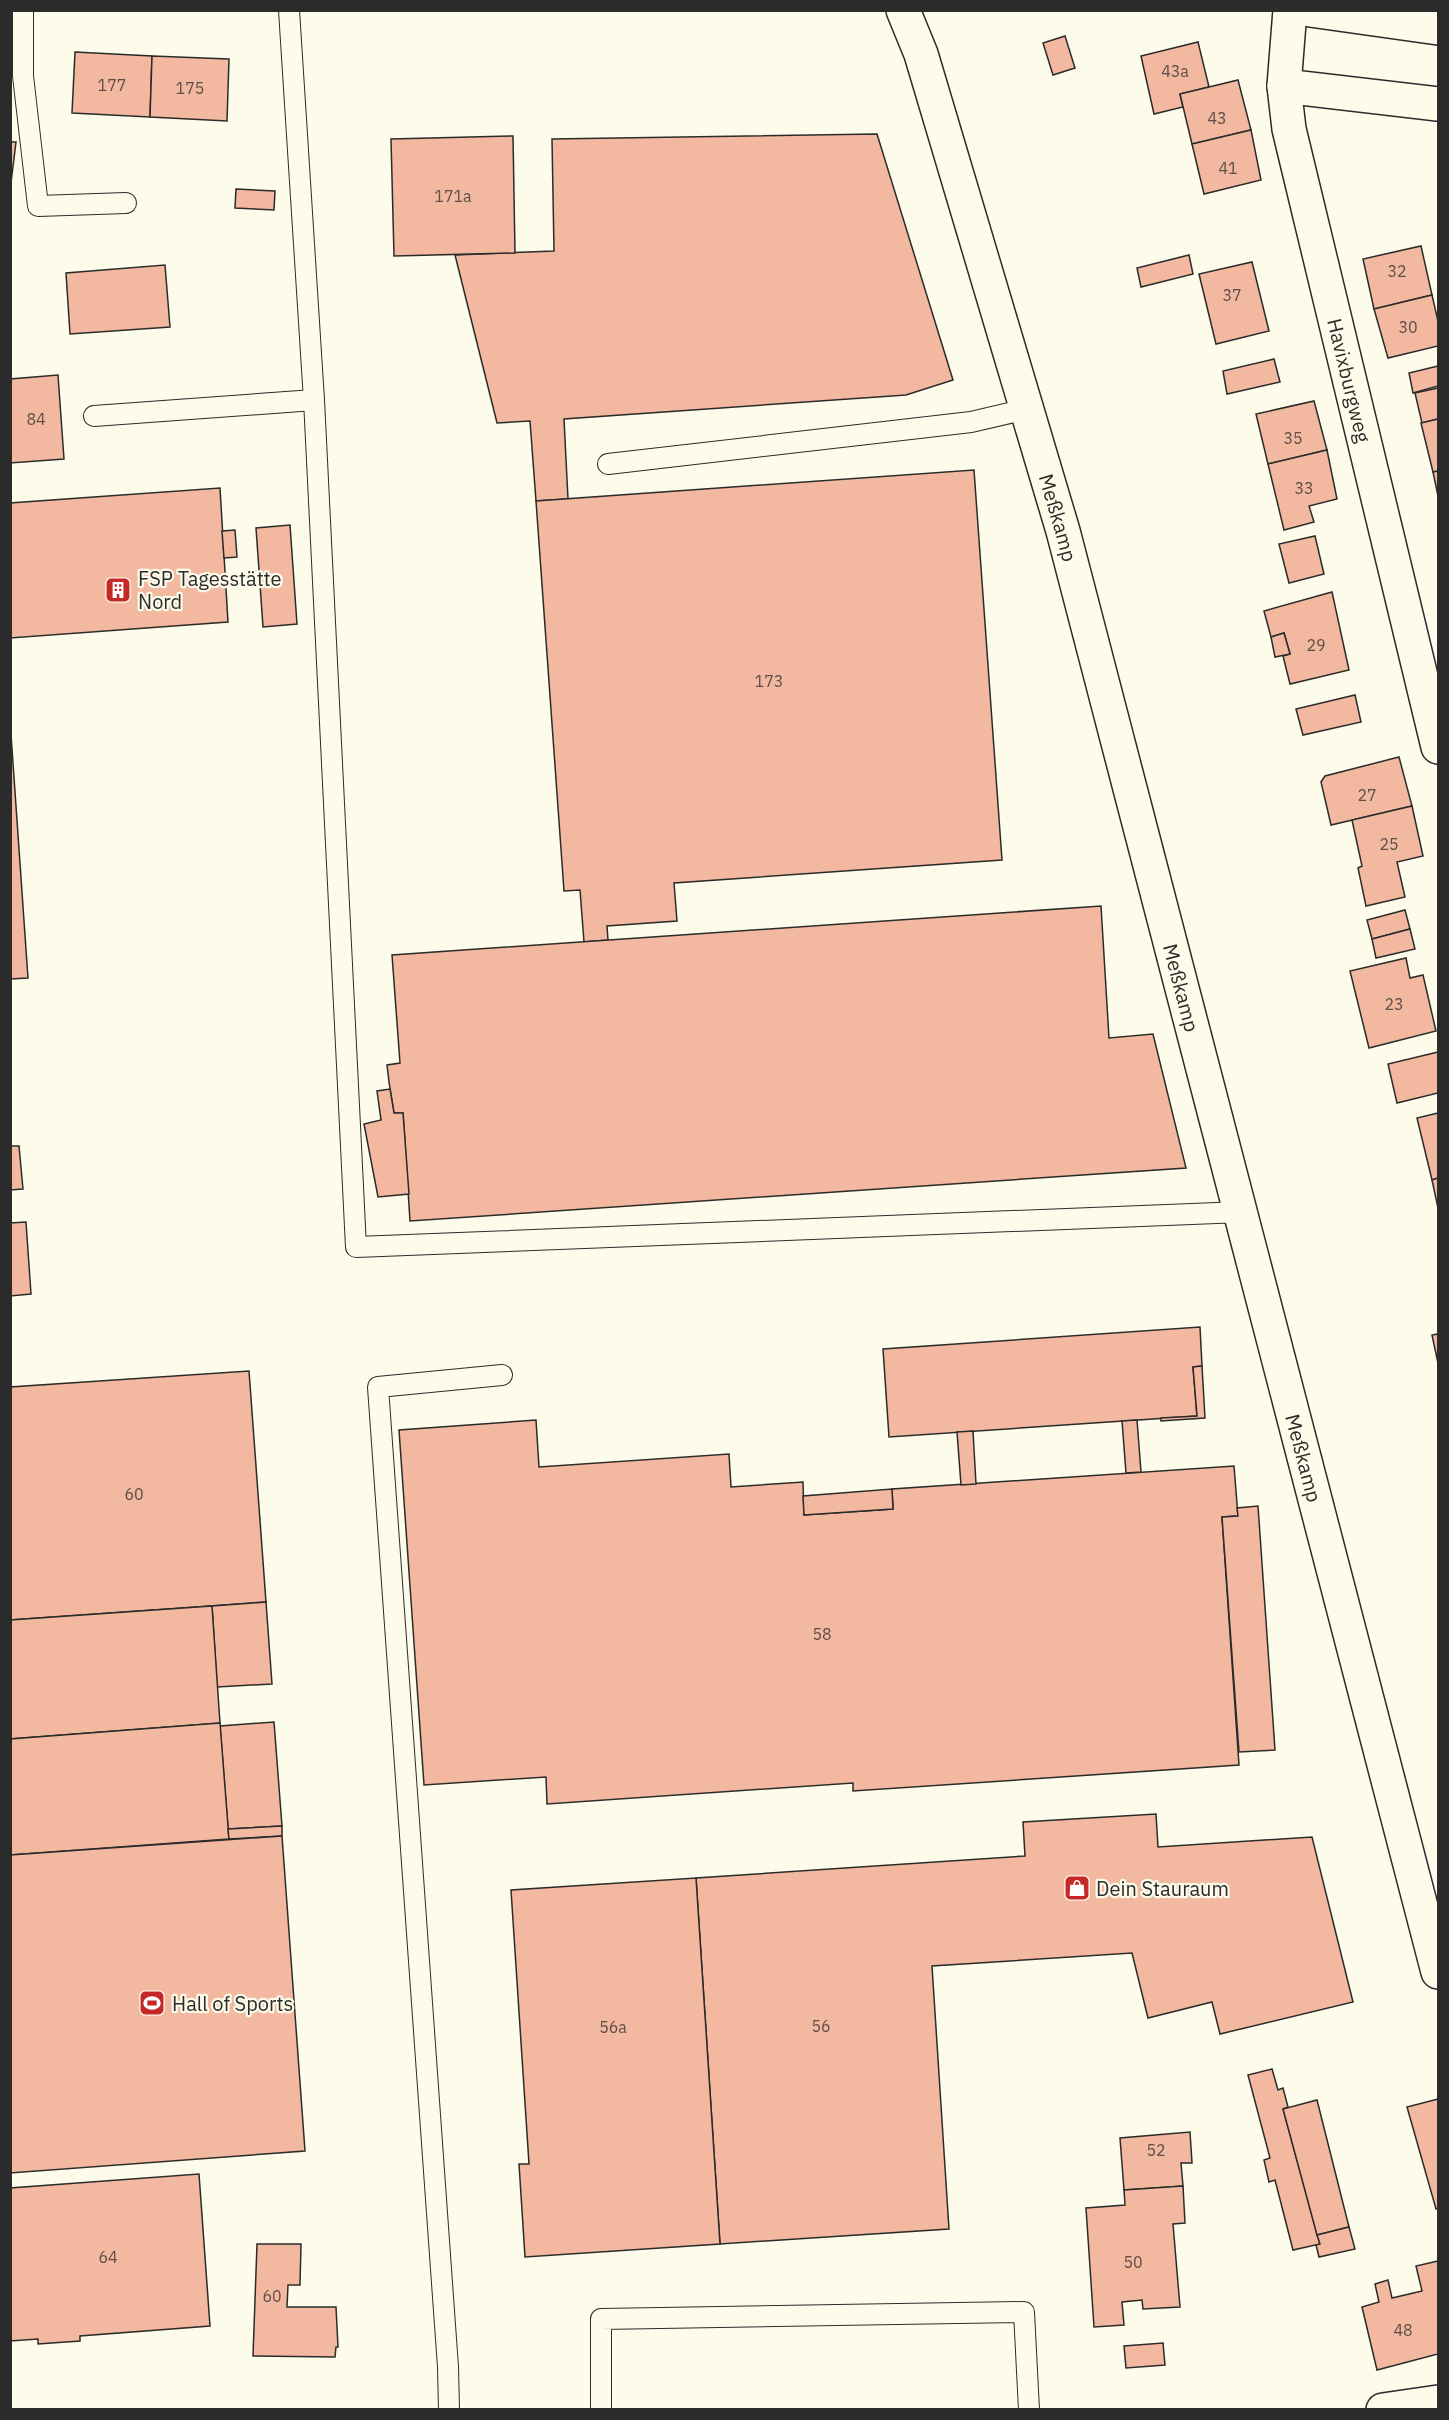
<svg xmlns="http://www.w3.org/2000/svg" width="1449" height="2420" font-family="'IBM Plex Sans',sans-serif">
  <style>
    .building { fill: #f2b8a0; stroke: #2b2b2b; stroke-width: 1.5 }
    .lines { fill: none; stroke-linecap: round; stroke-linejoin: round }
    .lane-casing { stroke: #2b2b2b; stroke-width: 22 }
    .street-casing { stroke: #2b2b2b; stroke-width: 36 }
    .lane { stroke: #fdfbea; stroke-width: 20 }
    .street { stroke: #fdfbea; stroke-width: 33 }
    .labels { text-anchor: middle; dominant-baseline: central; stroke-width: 4.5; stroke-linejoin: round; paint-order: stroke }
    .number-label { font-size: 16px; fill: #5d4e48 }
    .street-label { font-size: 20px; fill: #2b2b2b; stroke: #fdfbea }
    .poi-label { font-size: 20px; fill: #2b2b2b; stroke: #fdfbea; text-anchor: start }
  </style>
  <rect width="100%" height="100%" fill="#fdfbea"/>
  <g class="building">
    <path d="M 1065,36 L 1075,68 L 1053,75 L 1043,43 Z"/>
    <path d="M 1198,42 L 1209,87 L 1180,94 L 1183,107 L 1154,114 L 1141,56 Z"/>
    <path d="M 75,52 L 152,56 L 150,117 L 72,113 Z"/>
    <path d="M 152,56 L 229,59 L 227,121 L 150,117 Z"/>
    <path d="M 1238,80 L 1251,130 L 1192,144 L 1180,94 Z"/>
    <path d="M 1251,130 L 1261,180 L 1204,194 L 1192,144 Z"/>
    <path d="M 877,134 L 953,380 L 906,395 L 564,419 L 568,499 L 536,501 L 530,421 L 497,423 L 455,255 L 554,251 L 552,139 Z"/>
    <path d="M 513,136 L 515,253 L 394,256 L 391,139 Z"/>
    <path d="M 10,142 L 16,142 L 10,191 Z"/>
    <path d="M 236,189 L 275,191 L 274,210 L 235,208 Z"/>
    <path d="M 1421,246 L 1432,295 L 1374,309 L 1363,259 Z"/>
    <path d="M 1189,255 L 1193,274 L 1141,287 L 1137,268 Z"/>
    <path d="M 1252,262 L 1269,331 L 1216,344 L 1199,274 Z"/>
    <path d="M 165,265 L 170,327 L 70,334 L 66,273 Z"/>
    <path d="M 1432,295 L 1438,321 L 1438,346 L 1388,358 L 1374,309 Z"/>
    <path d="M 1274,359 L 1280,382 L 1227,394 L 1223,371 Z"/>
    <path d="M 1438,366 L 1438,386 L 1413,393 L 1409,373 Z"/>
    <path d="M 58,375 L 64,459 L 10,463 L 10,379 Z"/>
    <path d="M 1438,388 L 1438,419 L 1422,423 L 1415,393 Z"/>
    <path d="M 1314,401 L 1327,450 L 1268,464 L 1256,414 Z"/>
    <path d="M 1438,419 L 1438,471 L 1433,472 L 1421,423 Z"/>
    <path d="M 1327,450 L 1337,499 L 1309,506 L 1314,522 L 1284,530 L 1268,464 Z"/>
    <path d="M 974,470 L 1002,860 L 674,883 L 677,921 L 607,926 L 608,940 L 584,942 L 580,890 L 564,891 L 536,501 Z"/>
    <path d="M 1438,471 L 1438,496 L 1433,472 Z"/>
    <path d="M 220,488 L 228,622 L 10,638 L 10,503 Z"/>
    <path d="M 290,525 L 297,624 L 263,627 L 256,528 Z"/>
    <path d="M 235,530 L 237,557 L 224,558 L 222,531 Z"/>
    <path d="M 1315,536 L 1324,574 L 1289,583 L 1279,544 Z"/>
    <path d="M 1332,592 L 1349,670 L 1290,684 L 1283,656 L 1290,654 L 1284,633 L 1271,637 L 1264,611 Z"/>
    <path d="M 1284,633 L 1290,654 L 1275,657 L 1271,637 Z"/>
    <path d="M 1355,695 L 1361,722 L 1303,735 L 1296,709 Z"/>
    <path d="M 10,720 L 28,978 L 10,979 Z"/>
    <path d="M 1399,757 L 1412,806 L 1331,825 L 1321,782 L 1325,776 Z"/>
    <path d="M 1412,806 L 1423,856 L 1397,862 L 1405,897 L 1366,906 L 1358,868 L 1362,866 L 1352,820 Z"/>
    <path d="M 1101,906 L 1109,1038 L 1153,1034 L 1186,1168 L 410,1221 L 403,1113 L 394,1113 L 389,1082 L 387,1065 L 400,1063 L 392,955 Z"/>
    <path d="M 1405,910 L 1410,929 L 1372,939 L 1367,920 Z"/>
    <path d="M 1410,929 L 1415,949 L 1376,958 L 1372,939 Z"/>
    <path d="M 1406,958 L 1410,978 L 1423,975 L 1436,1031 L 1369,1048 L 1350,971 Z"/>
    <path d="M 1438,1052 L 1438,1093 L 1397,1103 L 1388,1064 Z"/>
    <path d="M 390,1089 L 394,1113 L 403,1113 L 409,1194 L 378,1197 L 364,1124 L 381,1120 L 377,1091 Z"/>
    <path d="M 1438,1113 L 1438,1178 L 1432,1180 L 1417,1118 Z"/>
    <path d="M 10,1146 L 19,1146 L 23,1189 L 10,1190 Z"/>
    <path d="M 1438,1178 L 1438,1208 L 1432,1180 Z"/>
    <path d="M 26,1222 L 31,1294 L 10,1296 L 10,1223 Z"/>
    <path d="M 1200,1327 L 1202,1366 L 1193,1367 L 1197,1416 L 889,1437 L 883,1349 Z"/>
    <path d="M 1438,1334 L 1438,1363 L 1432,1335 Z"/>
    <path d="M 1202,1366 L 1205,1418 L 1161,1421 L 1161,1418 L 1197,1416 L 1193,1367 Z"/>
    <path d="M 249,1371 L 266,1602 L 10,1620 L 10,1387 Z"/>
    <path d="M 536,1420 L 539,1467 L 729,1454 L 731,1487 L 803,1482 L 804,1515 L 893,1509 L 892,1489 L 1234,1466 L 1238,1516 L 1222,1517 L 1239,1765 L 853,1791 L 853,1783 L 547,1804 L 546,1777 L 424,1785 L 399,1430 Z"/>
    <path d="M 1137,1420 L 1141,1472 L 1126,1473 L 1122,1421 Z"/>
    <path d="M 973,1431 L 976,1484 L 961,1485 L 957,1432 Z"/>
    <path d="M 892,1489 L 893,1509 L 804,1515 L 803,1496 Z"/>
    <path d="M 1258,1506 L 1275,1750 L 1239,1752 L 1222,1517 L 1238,1516 L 1237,1508 Z"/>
    <path d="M 266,1602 L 272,1684 L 217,1687 L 212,1606 Z"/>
    <path d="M 212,1606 L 220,1723 L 10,1739 L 10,1620 Z"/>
    <path d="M 274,1722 L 282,1826 L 228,1829 L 220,1726 Z"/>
    <path d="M 220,1723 L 229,1839 L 10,1855 L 10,1739 Z"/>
    <path d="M 1156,1814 L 1158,1847 L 1312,1837 L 1353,2002 L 1220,2034 L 1212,2002 L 1148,2018 L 1132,1953 L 932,1966 L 949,2229 L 720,2244 L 696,1878 L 1025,1856 L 1023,1822 Z"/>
    <path d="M 282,1826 L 282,1836 L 229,1839 L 228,1829 Z"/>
    <path d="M 282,1836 L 305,2151 L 10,2173 L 10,1855 Z"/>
    <path d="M 696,1878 L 720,2244 L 525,2257 L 519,2164 L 529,2164 L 511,1890 Z"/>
    <path d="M 1272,2069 L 1278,2090 L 1283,2088 L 1288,2107 L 1283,2109 L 1320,2244 L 1293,2250 L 1275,2180 L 1269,2182 L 1264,2160 L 1270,2158 L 1248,2075 Z"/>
    <path d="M 1438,2099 L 1438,2208 L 1436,2209 L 1407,2107 Z"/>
    <path d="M 1317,2100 L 1349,2227 L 1317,2235 L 1283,2109 Z"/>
    <path d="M 1190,2132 L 1192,2163 L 1181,2163 L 1183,2186 L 1124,2190 L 1120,2138 Z"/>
    <path d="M 199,2174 L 210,2326 L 80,2336 L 80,2341 L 38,2344 L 38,2339 L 10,2341 L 10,2188 Z"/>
    <path d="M 1183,2186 L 1185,2223 L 1173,2224 L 1180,2307 L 1143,2309 L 1142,2300 L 1122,2302 L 1124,2325 L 1094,2327 L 1086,2208 L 1125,2205 L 1124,2190 Z"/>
    <path d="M 1349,2227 L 1355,2249 L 1319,2257 L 1316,2245 L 1320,2244 L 1317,2235 Z"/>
    <path d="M 257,2244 L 301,2244 L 300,2285 L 288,2285 L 287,2307 L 336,2307 L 338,2347 L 336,2347 L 335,2357 L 253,2356 Z"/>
    <path d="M 1438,2261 L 1438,2354 L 1377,2370 L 1362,2307 L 1379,2302 L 1375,2284 L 1388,2280 L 1392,2298 L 1422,2291 L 1416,2266 Z"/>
    <path d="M 1163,2343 L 1165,2365 L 1126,2368 L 1124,2346 Z"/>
  </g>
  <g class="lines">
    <g class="lane-casing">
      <g id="lane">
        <path d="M 23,10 L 23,76 L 38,206 L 126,203"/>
        <path d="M 289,10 L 314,400 L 356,1247 L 1242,1212"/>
        <path d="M 94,416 L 314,400"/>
        <path d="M 608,464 L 971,422 L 1027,409"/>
        <path d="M 449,2410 L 448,2367 L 378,1387 L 502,1375"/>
        <path d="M 601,2410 L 601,2319 L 1024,2312 L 1029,2410"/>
      </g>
    </g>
    <g class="street-casing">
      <g id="street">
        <path id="s1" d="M 903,10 L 921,54 L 1063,531 L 1438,1972"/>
        <path id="s2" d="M 1290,10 L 1284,86 L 1289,129 L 1438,747"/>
        <path d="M 1310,10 L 1438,28"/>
        <path d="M 1284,86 L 1438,104"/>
        <path d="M 1383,2410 L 1438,2402"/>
      </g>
    </g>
    <use href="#lane" class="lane"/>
    <use href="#street" class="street"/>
  </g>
  <defs>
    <g id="building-square" transform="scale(1.35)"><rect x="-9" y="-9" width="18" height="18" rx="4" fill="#c62828" stroke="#fdfbea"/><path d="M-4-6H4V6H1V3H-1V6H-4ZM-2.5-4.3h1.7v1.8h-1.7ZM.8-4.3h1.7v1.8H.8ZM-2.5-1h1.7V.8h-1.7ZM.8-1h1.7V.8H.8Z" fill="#fff"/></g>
    <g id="shop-square" transform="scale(1.35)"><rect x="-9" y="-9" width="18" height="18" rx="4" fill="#c62828" stroke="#fdfbea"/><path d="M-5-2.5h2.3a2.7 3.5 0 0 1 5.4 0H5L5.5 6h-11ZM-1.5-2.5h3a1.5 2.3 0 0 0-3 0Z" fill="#fff"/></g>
    <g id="stadium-square" transform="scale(1.35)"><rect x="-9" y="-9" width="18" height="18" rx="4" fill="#c62828" stroke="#fdfbea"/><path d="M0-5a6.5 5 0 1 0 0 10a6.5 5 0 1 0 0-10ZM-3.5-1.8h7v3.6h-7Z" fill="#fff"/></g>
  </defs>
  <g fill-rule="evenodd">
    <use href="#building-square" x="118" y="590"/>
    <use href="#shop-square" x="1077" y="1888"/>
    <use href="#stadium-square" x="152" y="2003"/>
  </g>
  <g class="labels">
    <g class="number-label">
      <text x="1175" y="71">43a</text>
      <text x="112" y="85">177</text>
      <text x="190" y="88">175</text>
      <text x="1217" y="118">43</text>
      <text x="1228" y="168">41</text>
      <text x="453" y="196">171a</text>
      <text x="1397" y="271">32</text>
      <text x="1232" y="295">37</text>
      <text x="1408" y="327">30</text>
      <text x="36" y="419">84</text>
      <text x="1293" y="438">35</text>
      <text x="1304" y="488">33</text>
      <text x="1316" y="645">29</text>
      <text x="769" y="681">173</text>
      <text x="1367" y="795">27</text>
      <text x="1389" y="844">25</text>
      <text x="1394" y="1004">23</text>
      <text x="134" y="1494">60</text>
      <text x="822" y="1634">58</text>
      <text x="821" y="2026">56</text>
      <text x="613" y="2027">56a</text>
      <text x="1156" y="2150">52</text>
      <text x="108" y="2257">64</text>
      <text x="1133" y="2262">50</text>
      <text x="272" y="2296">60</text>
      <text x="1403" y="2330">48</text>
    </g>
    <g class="street-label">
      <text stroke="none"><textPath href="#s2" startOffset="378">Havixburgweg</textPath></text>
      <text stroke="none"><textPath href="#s1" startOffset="531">Meßkamp</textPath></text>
      <text stroke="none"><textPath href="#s1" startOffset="1017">Meßkamp</textPath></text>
      <text stroke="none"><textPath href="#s1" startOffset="1503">Meßkamp</textPath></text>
    </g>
    <g class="poi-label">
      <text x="138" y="578">FSP Tagesstätte<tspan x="138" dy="23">Nord</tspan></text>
      <text x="1096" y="1888">Dein Stauraum</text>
      <text x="172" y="2003">Hall of Sports</text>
    </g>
  </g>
  <rect width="1449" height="2420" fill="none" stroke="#2b2b2b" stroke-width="24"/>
</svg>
